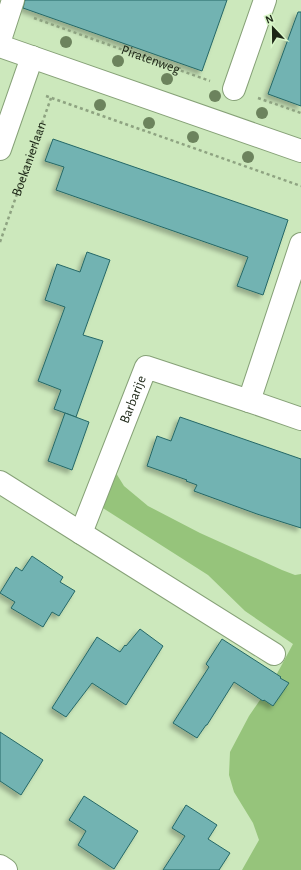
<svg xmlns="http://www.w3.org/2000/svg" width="301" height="870" font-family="'Alegreya Sans',sans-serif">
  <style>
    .green { fill: #96c47b }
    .building { fill: #72b3b2; stroke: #256867; filter: url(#shadow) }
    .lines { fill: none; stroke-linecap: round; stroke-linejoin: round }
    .minor-casing { stroke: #86a177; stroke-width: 24 }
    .path { stroke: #8ea381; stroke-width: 2.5; stroke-dasharray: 3 3; stroke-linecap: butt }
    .minor { stroke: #fff; stroke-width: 22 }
    .tree { fill: #6c835d }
    .labels { text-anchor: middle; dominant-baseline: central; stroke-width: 3; stroke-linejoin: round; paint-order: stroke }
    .street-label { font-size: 14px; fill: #1b2515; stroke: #d9f6c9 }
  </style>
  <defs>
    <filter id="shadow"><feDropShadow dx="-3.5" dy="3.5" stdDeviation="2" flood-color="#0004"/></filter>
  </defs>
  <rect width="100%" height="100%" fill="#cce8bc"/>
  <path class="green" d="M 111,465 L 124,486 L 148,506 L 200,533 L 282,570 L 295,575 L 301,574 L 301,870 L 242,870 L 259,840 L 253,823 L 234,792 L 229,775 L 230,752 L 249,716 L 273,681 L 293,644 L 245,611 L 208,575 L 95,503 Z"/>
  <g class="building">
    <path d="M 25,0 L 227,0 L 202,71 L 23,8 Z"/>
    <path d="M 298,12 L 301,12 L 301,106 L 268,94 Z"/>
    <path d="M 53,139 L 288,220 L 263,295 L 237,286 L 248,257 L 56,190 L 64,167 L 45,161 Z"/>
    <path d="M 87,252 L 110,260 L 83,335 L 103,341 L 76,417 L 54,409 L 61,390 L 38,381 L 65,307 L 45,300 L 57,264 L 80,272 Z"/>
    <path d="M 65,413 L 89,422 L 72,470 L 48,461 Z"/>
    <path d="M 180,417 L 301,459 L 301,528 L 257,514 L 194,491 L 197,485 L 186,481 L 187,480 L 147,466 L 157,436 L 171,441 Z"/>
    <path d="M 32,556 L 63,577 L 60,582 L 75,591 L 59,616 L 52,612 L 43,627 L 11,608 L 15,602 L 0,593 L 16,567 L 22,571 Z"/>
    <path d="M 140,629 L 163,646 L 126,705 L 92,683 L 66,717 L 52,708 L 97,637 L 120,652 L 125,645 L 126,646 Z"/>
    <path d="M 222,639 L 281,677 L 280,678 L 289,683 L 273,706 L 264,700 L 263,701 L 234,682 L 207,725 L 206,725 L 197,738 L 173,723 L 209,667 L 206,664 Z"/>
    <path d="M 0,732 L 43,760 L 21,795 L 0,781 Z"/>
    <path d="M 84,796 L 138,831 L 114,869 L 78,845 L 86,831 L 69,820 Z"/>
    <path d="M 186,805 L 217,825 L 208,839 L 230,853 L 219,870 L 163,870 L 185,836 L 172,828 Z"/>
  </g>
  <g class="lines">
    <g class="minor-casing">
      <g id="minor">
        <path d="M 0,40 L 13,0"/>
        <path d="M 0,46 L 301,151"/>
        <path d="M 234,89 L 265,0"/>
        <path d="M 0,149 L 32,57"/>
        <path d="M 249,401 L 301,244"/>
        <path id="s3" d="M 0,482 L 81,533 L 146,367 L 249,401 L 301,419"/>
        <path d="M 81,533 L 274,654"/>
        <path d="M 0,866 L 6,870"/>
      </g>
    </g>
    <g class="path">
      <path id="s1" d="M 34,18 L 210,81"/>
      <path d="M 46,96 L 301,186"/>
      <path d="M 258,98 L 301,113"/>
      <path id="s2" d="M 0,242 L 51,98"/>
    </g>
    <use href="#minor" class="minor"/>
  </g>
  <g class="tree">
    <circle cx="66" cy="42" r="6"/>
    <circle cx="118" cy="61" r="6"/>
    <circle cx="167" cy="79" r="6"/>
    <circle cx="215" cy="96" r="6"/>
    <circle cx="100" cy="105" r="6"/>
    <circle cx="262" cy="113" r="6"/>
    <circle cx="149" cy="123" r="6"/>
    <circle cx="193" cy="137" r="6"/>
    <circle cx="248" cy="157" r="6"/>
  </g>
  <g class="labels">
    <g class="street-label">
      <text stroke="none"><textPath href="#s1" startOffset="124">Piratenweg</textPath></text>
      <text stroke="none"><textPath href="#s2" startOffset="88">Boekanierlaan</textPath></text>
      <text stroke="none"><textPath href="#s3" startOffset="239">Barbarije</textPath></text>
    </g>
  </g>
  <g transform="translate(273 28) rotate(338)" stroke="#d9f6c9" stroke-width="3" paint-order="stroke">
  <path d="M0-3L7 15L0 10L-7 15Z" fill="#1b2515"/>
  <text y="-6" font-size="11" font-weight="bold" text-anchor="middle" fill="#1b2515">N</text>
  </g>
</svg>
